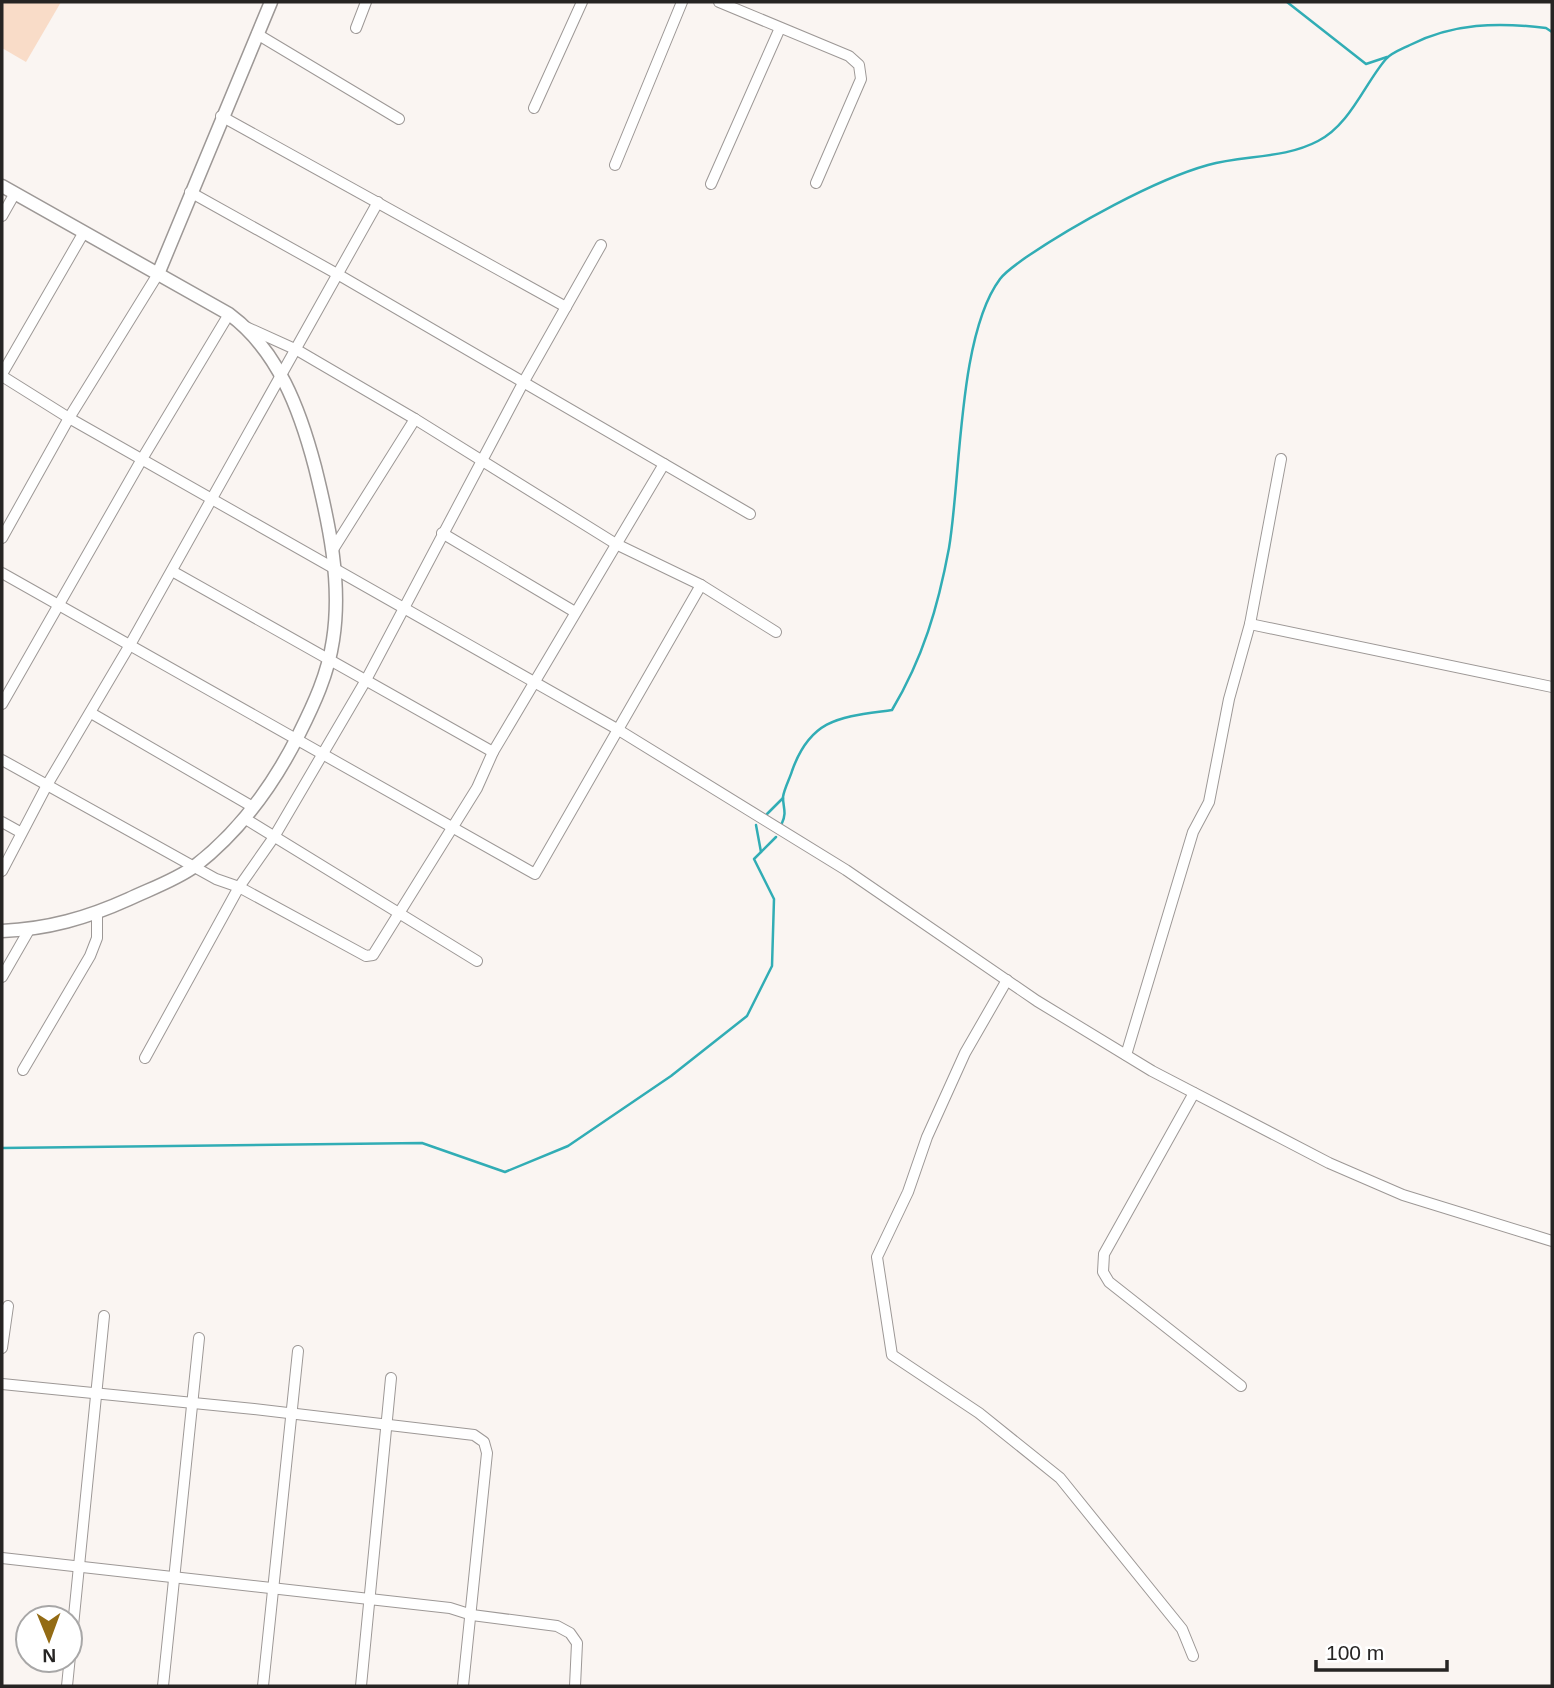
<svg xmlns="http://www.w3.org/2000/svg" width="1554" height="1688" font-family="Arial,sans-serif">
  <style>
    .park { fill: #f9dcc8 }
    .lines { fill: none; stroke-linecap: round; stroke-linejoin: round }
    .stream { stroke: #31adb5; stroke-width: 2.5 }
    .minor-casing { stroke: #9d9896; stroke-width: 12 }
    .tertiary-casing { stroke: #9d9896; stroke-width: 15 }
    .minor { stroke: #fff; stroke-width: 10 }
    .tertiary { stroke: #fff; stroke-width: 12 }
  </style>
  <rect width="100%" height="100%" fill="#faf5f2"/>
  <path class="park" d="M 2,2 L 61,2 L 26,62 L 2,48 Z"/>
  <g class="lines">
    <g class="stream">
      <path d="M 1287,2 L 1366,64 L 1387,57"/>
      <path d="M 767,814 L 783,798"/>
      <path d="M 782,823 C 787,812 783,808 783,797 C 784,789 790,778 792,771 C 811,717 842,717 892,710 C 923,658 938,607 949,548 C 961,477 958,335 1000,279 C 1006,271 1017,264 1025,258 C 1072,226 1154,180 1208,165 C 1244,155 1284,159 1318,141 C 1350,125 1365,83 1386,59 C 1391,53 1402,49 1410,45 C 1453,23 1498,22 1546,28 L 1552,32"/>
      <path d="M 756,825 L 761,852"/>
      <path d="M 2,1148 L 422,1143 L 505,1172 L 568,1146 L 671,1076 L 747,1016 L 772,966 L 774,899 L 754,859 L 776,837"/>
    </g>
    <g class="minor-casing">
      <g id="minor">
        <path d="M 719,2 L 849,56 L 859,65 L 861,79 L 816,183"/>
        <path d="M 356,28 L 366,2"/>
        <path d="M 257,34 L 399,119"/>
        <path d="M 534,108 L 582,2"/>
        <path d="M 221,116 L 566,307"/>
        <path d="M 615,165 L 682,2"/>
        <path d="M 711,184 L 780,28"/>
        <path d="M 190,192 L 339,275 L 750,514"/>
        <path d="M 2,216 L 15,193"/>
        <path d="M 246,327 L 297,350 L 415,419 L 616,544 L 701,585 L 776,632"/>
        <path d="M 2,374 L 84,232"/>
        <path d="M 2,376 L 69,418 L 617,729 L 846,870 L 1037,1001 L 1152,1071 L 1329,1163 L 1403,1195 L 1552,1241"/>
        <path d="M 442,533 L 575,612"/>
        <path d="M 2,538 L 69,418 L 158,274"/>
        <path d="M 332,551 L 415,419"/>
        <path d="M 172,571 L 493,752"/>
        <path d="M 2,573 L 535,874 L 701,585"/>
        <path d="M 1250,624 L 1552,687"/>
        <path d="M 2,704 L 142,459 L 229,314"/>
        <path d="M 91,713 L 253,807"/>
        <path d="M 2,760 L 216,879 L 239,887 L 366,956 L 373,955 L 477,788 L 493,752 L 664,464"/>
        <path d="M 244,818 L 477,961"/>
        <path d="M 2,822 L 20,832"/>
        <path d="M 2,871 L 47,785 L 131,643 L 378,202"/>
        <path d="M 2,977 L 29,930"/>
        <path d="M 1007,980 L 965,1053 L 927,1137 L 908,1192 L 877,1257 L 892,1355 L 979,1413 L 1060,1478 L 1182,1629 L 1193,1656"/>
        <path d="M 1126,1055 L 1193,832 L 1209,802 L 1229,699 L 1250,624 L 1281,459"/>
        <path d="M 145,1058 L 239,887 L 274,837 L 366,680 L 523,383 L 601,245"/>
        <path d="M 23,1070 L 90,956 L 97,938 L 97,913"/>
        <path d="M 1194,1093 L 1104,1254 L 1103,1272 L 1109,1282 L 1241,1386"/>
        <path d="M 2,1348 L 8,1306"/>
        <path d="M 2,1384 L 254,1409 L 474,1435 L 484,1442 L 487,1453 L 463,1686"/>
        <path d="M 2,1558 L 450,1608 L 472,1615 L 557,1626 L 570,1633 L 577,1643 L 575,1686"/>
        <path d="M 67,1686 L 104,1316"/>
        <path d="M 163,1686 L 199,1338"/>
        <path d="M 263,1686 L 298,1351"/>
        <path d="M 361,1686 L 391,1378"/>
      </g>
    </g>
    <g class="tertiary-casing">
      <g id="tertiary">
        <path d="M 2,186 L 229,314 C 278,350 300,410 315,467 C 329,523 342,583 333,640 C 328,674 314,704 299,734 C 274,784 240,831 195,866 C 176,880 150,889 129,899 C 87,918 48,929 2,931"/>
        <path d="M 158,274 L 271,2"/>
      </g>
    </g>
    <use href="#minor" class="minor"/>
    <use href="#tertiary" class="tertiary"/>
  </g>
  <rect width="1554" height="1688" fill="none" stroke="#262423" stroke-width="7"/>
  <g transform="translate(49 1639) rotate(179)"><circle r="33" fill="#ffffff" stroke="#a8a7a7" stroke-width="2"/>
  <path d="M0-5L12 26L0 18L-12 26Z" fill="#936b14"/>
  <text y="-10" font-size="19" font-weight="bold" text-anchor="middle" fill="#262423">N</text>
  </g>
  <path d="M1316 1660v10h131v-10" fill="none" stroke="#262423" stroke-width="3.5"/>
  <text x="1326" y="1660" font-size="21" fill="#262423" stroke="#ffffff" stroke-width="5" paint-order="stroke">100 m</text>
</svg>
